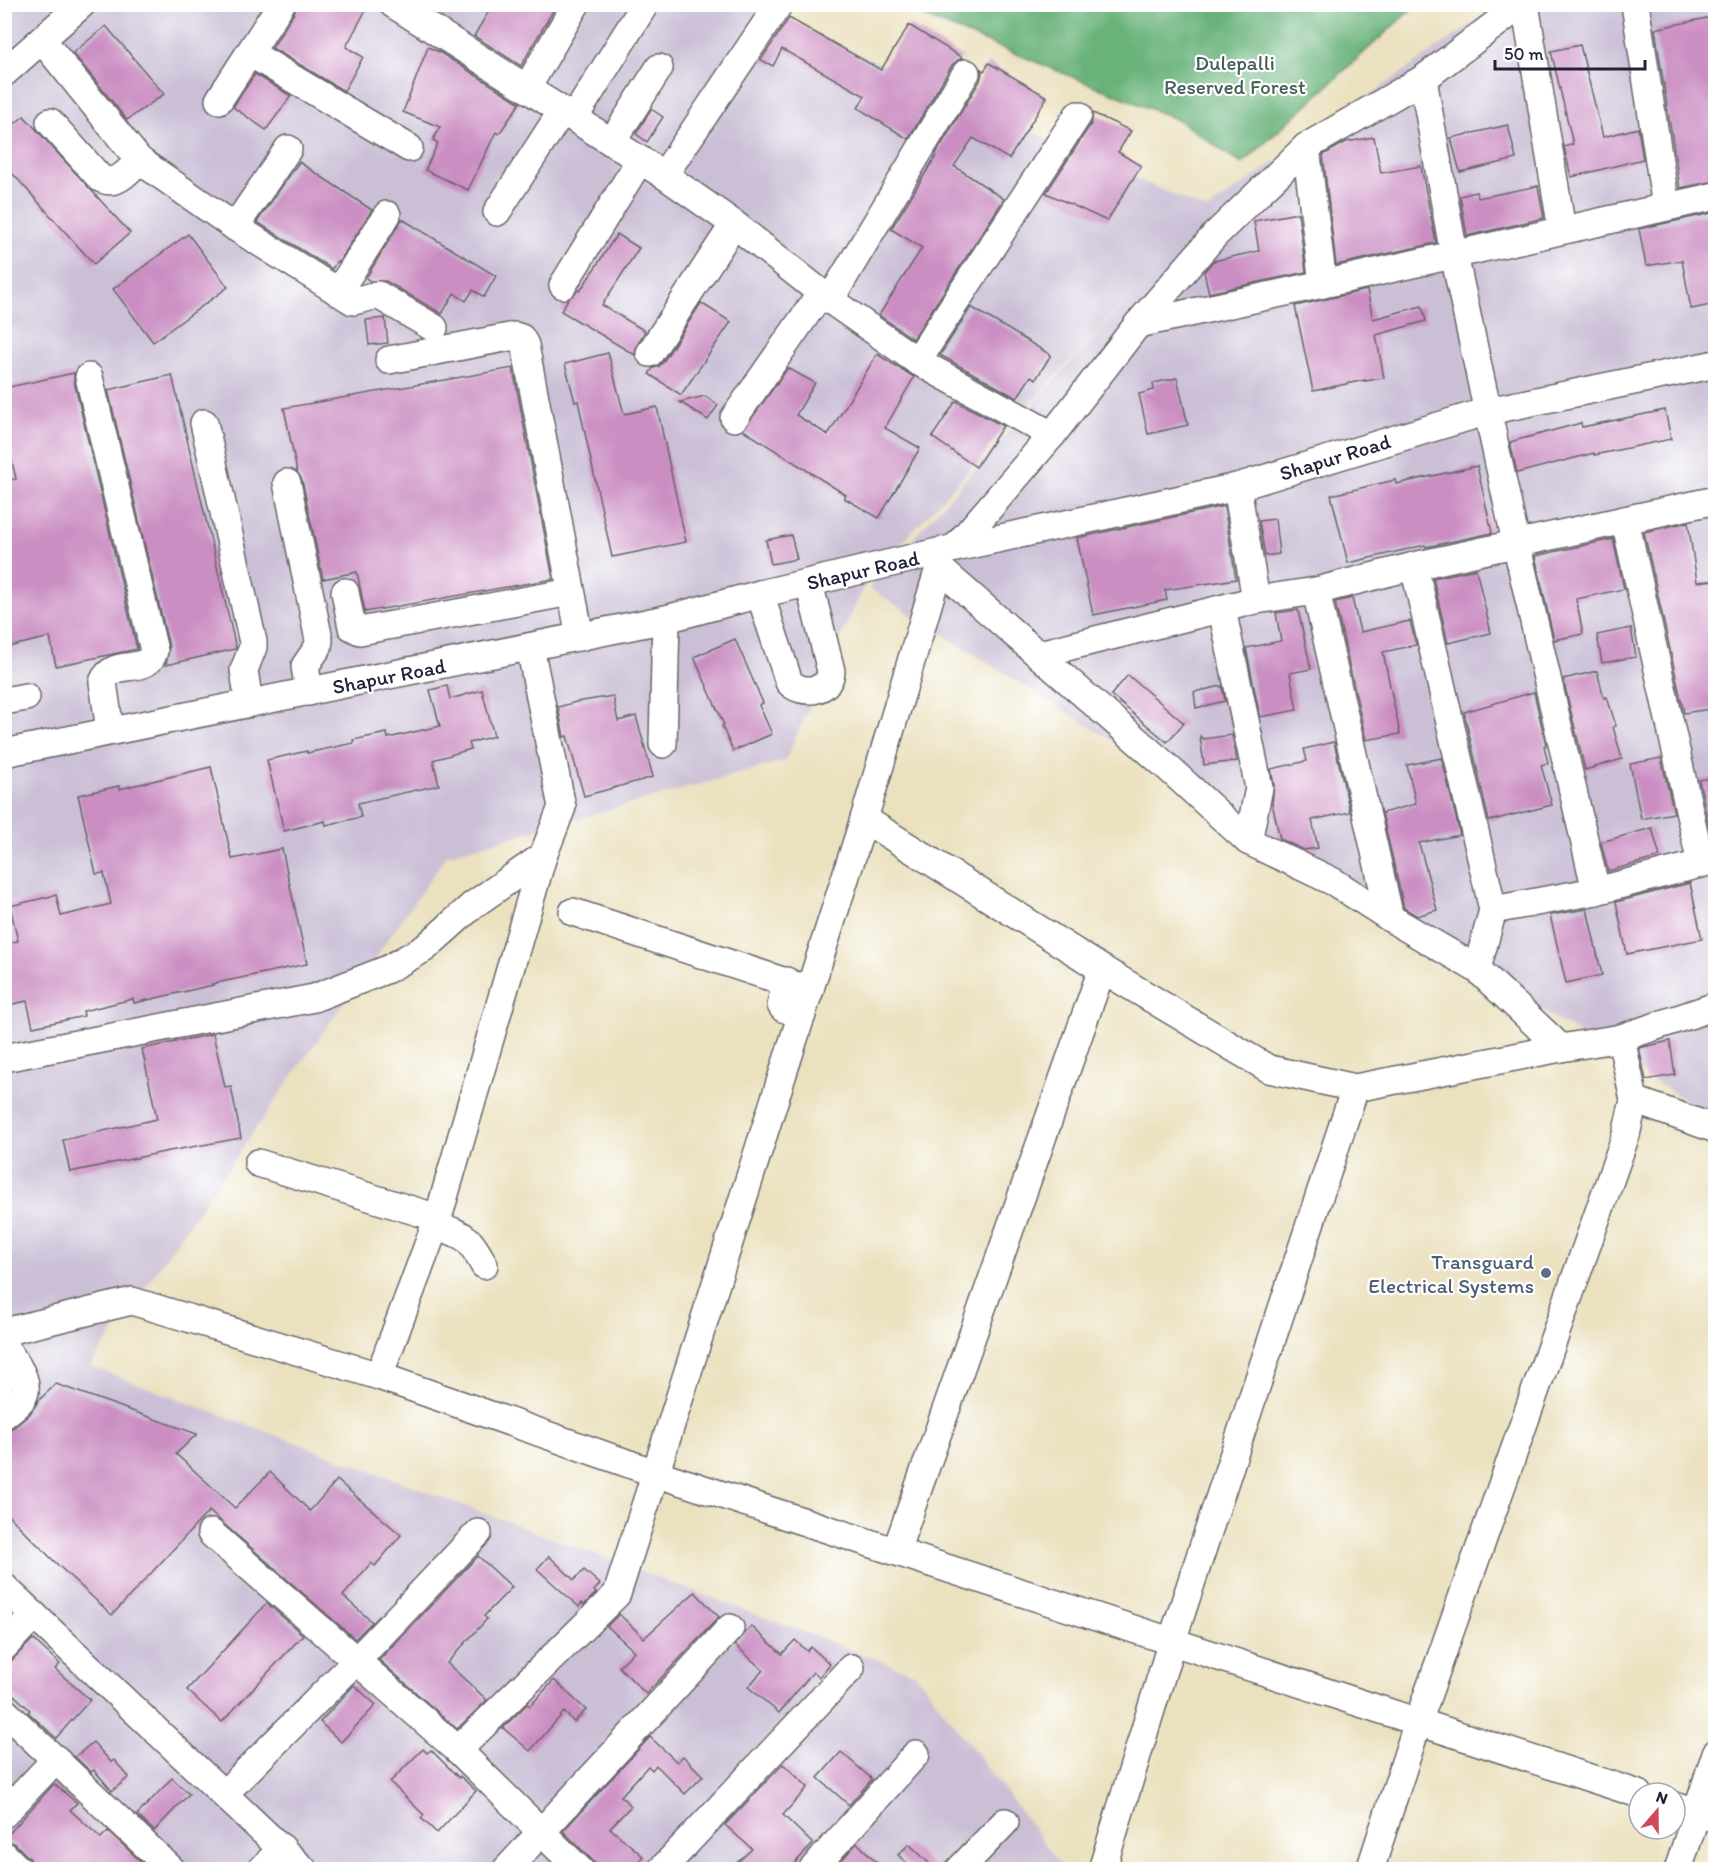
<svg xmlns="http://www.w3.org/2000/svg" width="1720" height="1874" font-family="Itim,sans-serif">
  <style>
    .industrial { fill: #cbbfd6 }
    .forest { fill: #69b27a; stroke: #466a5a; stroke-width: 1.5 }
    .building { fill: #cb8ec2 }
    .lines { fill: none; stroke-linecap: round; stroke-linejoin: round }
    .minor-casing { stroke: #686569; stroke-width: 30 }
    .minor { stroke: #fff; stroke-width: 27 }
    .service-dot { fill: #5c6f8a; stroke: #fff; stroke-width: 2 }
    .labels { text-anchor: middle; dominant-baseline: central; stroke-width: 4.5; stroke-linejoin: round; paint-order: stroke }
    .park-label { font-size: 21px; fill: #445f58; stroke: #fff }
    .street-label { font-size: 21px; fill: #22223b; stroke: #fff }
    .service-label { font-size: 21px; fill: #4e5e75; stroke: #fff; text-anchor: end }
  </style>
  <rect width="100%" height="100%" fill="#fff"/>
  <filter id="ink" filterUnits="userSpaceOnUse"><feTurbulence type="fractalNoise" baseFrequency=".0167" numOctaves="2"/><feDisplacementMap in="SourceGraphic" scale="12" xChannelSelector="R" yChannelSelector="G"/><feConvolveMatrix kernelMatrix="1 2 1 2 8 2 1 2 1" color-interpolation-filters="sRGB"/></filter>
  <filter id="wash" filterUnits="userSpaceOnUse"><feTurbulence type="fractalNoise" baseFrequency=".008" numOctaves="4" result="noise"/><feDisplacementMap in="SourceGraphic" scale="24" xChannelSelector="R" yChannelSelector="G"/><feGaussianBlur stdDeviation="1.35" result="paint"/><feColorMatrix in="noise" values="0 0 0 0 0 0 0 0 0 0 0 0 0 0 0 0 0 1.4 0 .05"/><feComposite in="paint" operator="in"/></filter>
  <g filter="url(#wash)">
    <rect width="100%" height="100%" fill="#ebe1bf"/>
    <path class="industrial" d="M 5,5 L 749,5 L 1207,210 L 1498,5 L 1715,5 L 1715,1119 L 869,588 L 1161,261 L 866,582 L 785,761 L 447,855 L 90,1366 L 916,1674 L 1064,1869 L 5,1870 Z"/>
    <path class="forest" d="M 896,5 L 1416,5 L 1242,164 L 1178,120 Z"/>
    <g id="blocks">
      <g class="building">
        <path d="M 297,4 L 369,4 L 346,47 L 363,57 L 344,91 L 272,48 L 294,13 Z"/>
        <path d="M 493,4 L 557,4 L 521,66 L 474,36 Z"/>
        <path d="M 1716,16 L 1716,181 L 1680,188 L 1655,29 Z"/>
        <path d="M 789,18 L 881,70 L 909,25 L 963,58 L 958,60 L 952,65 L 908,139 L 858,108 L 865,96 L 782,49 L 773,66 L 761,60 Z"/>
        <path d="M 106,26 L 164,94 L 127,120 L 73,53 Z"/>
        <path d="M 1580,45 L 1603,137 L 1638,128 L 1643,159 L 1571,177 L 1564,147 L 1573,144 L 1551,51 Z"/>
        <path d="M 428,47 L 439,52 L 520,103 L 499,134 L 496,132 L 468,190 L 425,170 L 438,143 L 433,140 L 440,127 L 403,112 Z"/>
        <path d="M 989,63 L 1047,97 L 1009,159 L 973,138 L 954,166 L 1004,199 L 913,339 L 879,315 L 922,248 L 891,229 L 936,156 L 935,155 L 980,81 L 982,74 L 981,69 L 984,71 Z"/>
        <path d="M 255,74 L 291,96 L 266,130 L 233,107 Z"/>
        <path d="M 651,109 L 663,117 L 647,142 L 636,134 Z"/>
        <path d="M 1093,113 L 1131,131 L 1118,152 L 1141,166 L 1107,221 L 1046,193 L 1091,124 Z"/>
        <path d="M 24,116 L 130,233 L 94,264 L 4,164 L 4,133 Z"/>
        <path d="M 1508,125 L 1516,159 L 1460,172 L 1451,138 Z"/>
        <path d="M 1374,137 L 1381,173 L 1421,166 L 1436,243 L 1336,265 L 1323,155 L 1346,142 Z"/>
        <path d="M 299,162 L 372,210 L 339,262 L 337,261 L 332,269 L 257,222 Z"/>
        <path d="M 1538,186 L 1544,218 L 1467,236 L 1460,196 L 1476,192 L 1478,198 Z"/>
        <path d="M 1716,212 L 1716,304 L 1691,309 L 1682,260 L 1646,266 L 1639,229 Z"/>
        <path d="M 1298,213 L 1306,272 L 1209,293 L 1204,272 L 1213,261 L 1259,251 L 1254,221 Z"/>
        <path d="M 402,219 L 496,276 L 484,297 L 473,290 L 466,301 L 454,293 L 442,314 L 386,281 L 370,281 L 366,278 Z"/>
        <path d="M 188,234 L 228,287 L 153,342 L 113,289 Z"/>
        <path d="M 617,234 L 639,248 L 602,305 L 645,331 L 637,345 L 635,355 L 561,311 L 568,299 L 578,290 L 580,291 Z"/>
        <path d="M 1367,290 L 1373,319 L 1422,306 L 1426,321 L 1376,335 L 1384,378 L 1365,381 L 1365,380 L 1313,391 L 1295,306 Z"/>
        <path d="M 701,303 L 731,322 L 681,395 L 649,374 L 653,368 L 658,367 L 663,362 Z"/>
        <path d="M 971,307 L 1051,355 L 1036,379 L 1031,376 L 1017,398 L 940,355 Z"/>
        <path d="M 385,318 L 388,343 L 369,345 L 366,320 Z"/>
        <path d="M 608,353 L 624,414 L 657,407 L 686,542 L 612,557 L 578,401 L 575,402 L 565,364 Z"/>
        <path d="M 877,354 L 914,377 L 885,428 L 920,448 L 879,518 L 844,498 L 846,495 L 743,430 L 788,368 L 815,383 L 796,415 L 828,435 Z"/>
        <path d="M 513,368 L 553,579 L 365,612 L 357,572 L 323,579 L 302,480 L 297,472 L 284,408 Z"/>
        <path d="M 74,373 L 74,381 L 137,649 L 56,666 L 50,637 L 4,648 L 4,481 L 16,479 L 4,427 L 4,388 Z"/>
        <path d="M 172,375 L 236,648 L 235,649 L 166,665 L 169,647 L 108,390 Z"/>
        <path d="M 1177,378 L 1188,425 L 1148,434 L 1139,394 L 1154,390 L 1153,383 Z"/>
        <path d="M 705,396 L 718,405 L 708,420 L 680,402 Z"/>
        <path d="M 956,401 L 1003,426 L 976,467 L 932,437 Z"/>
        <path d="M 1665,410 L 1671,439 L 1594,455 L 1594,453 L 1517,473 L 1510,442 L 1581,423 L 1582,427 Z"/>
        <path d="M 1477,466 L 1492,533 L 1426,547 L 1425,545 L 1348,563 L 1331,495 L 1395,480 L 1396,484 Z"/>
        <path d="M 1224,506 L 1236,579 L 1165,590 L 1167,600 L 1093,615 L 1077,538 Z"/>
        <path d="M 1275,519 L 1279,554 L 1265,556 L 1259,521 Z"/>
        <path d="M 1688,522 L 1697,582 L 1716,580 L 1716,708 L 1684,713 L 1644,532 Z"/>
        <path d="M 791,535 L 797,559 L 771,564 L 766,540 Z"/>
        <path d="M 1613,539 L 1624,589 L 1576,599 L 1583,634 L 1554,640 L 1535,556 Z"/>
        <path d="M 1476,569 L 1491,633 L 1448,643 L 1433,578 Z"/>
        <path d="M 1352,598 L 1360,632 L 1410,621 L 1416,645 L 1383,652 L 1400,734 L 1366,740 L 1335,602 Z"/>
        <path d="M 1298,610 L 1311,669 L 1290,673 L 1297,710 L 1260,717 L 1246,648 L 1281,641 L 1276,613 Z"/>
        <path d="M 1631,628 L 1636,657 L 1602,663 L 1597,635 Z"/>
        <path d="M 735,639 L 763,703 L 759,705 L 772,734 L 733,751 L 722,726 L 724,725 L 694,657 Z"/>
        <path d="M 1597,671 L 1604,698 L 1607,697 L 1616,726 L 1613,727 L 1622,759 L 1585,770 L 1563,679 Z"/>
        <path d="M 1128,675 L 1184,723 L 1167,742 L 1111,695 Z"/>
        <path d="M 447,686 L 450,699 L 482,690 L 494,736 L 469,743 L 471,749 L 433,760 L 439,785 L 358,803 L 361,817 L 326,825 L 325,821 L 284,831 L 267,760 L 307,751 L 307,753 L 354,743 L 353,740 L 387,733 L 388,738 L 440,726 L 430,690 Z"/>
        <path d="M 1222,686 L 1225,701 L 1196,708 L 1194,692 Z"/>
        <path d="M 1534,692 L 1546,745 L 1544,746 L 1548,763 L 1541,765 L 1552,805 L 1489,821 L 1464,712 Z"/>
        <path d="M 613,696 L 618,721 L 636,716 L 653,777 L 584,796 L 567,736 L 564,737 L 558,707 L 576,702 Z"/>
        <path d="M 1232,735 L 1237,761 L 1204,765 L 1200,736 L 1203,739 Z"/>
        <path d="M 1334,742 L 1350,812 L 1312,820 L 1318,848 L 1304,850 L 1280,839 L 1272,803 L 1274,785 L 1271,769 L 1307,761 L 1304,749 Z"/>
        <path d="M 1442,758 L 1460,835 L 1419,843 L 1437,910 L 1417,916 L 1404,908 L 1382,813 L 1416,804 L 1407,765 Z"/>
        <path d="M 1661,758 L 1674,813 L 1641,819 L 1630,764 Z"/>
        <path d="M 211,767 L 232,859 L 282,849 L 307,964 L 212,984 L 213,985 L 134,1003 L 133,999 L 83,1011 L 84,1016 L 33,1027 L 27,1001 L 4,1006 L 4,944 L 18,941 L 10,906 L 56,895 L 61,916 L 111,904 L 104,873 L 96,874 L 78,795 L 119,786 L 119,789 Z"/>
        <path d="M 1716,777 L 1716,845 L 1713,845 L 1699,780 Z"/>
        <path d="M 1652,828 L 1660,857 L 1608,871 L 1601,842 Z"/>
        <path d="M 1690,883 L 1702,939 L 1627,954 L 1616,902 Z"/>
        <path d="M 1587,909 L 1602,975 L 1566,983 L 1550,915 Z"/>
        <path d="M 213,1034 L 225,1087 L 231,1086 L 241,1138 L 164,1152 L 70,1172 L 63,1140 L 157,1119 L 142,1049 Z"/>
        <path d="M 1670,1041 L 1675,1075 L 1646,1080 L 1639,1048 Z"/>
        <path d="M 56,1384 L 197,1434 L 176,1454 L 235,1508 L 270,1472 L 310,1511 L 337,1480 L 401,1535 L 375,1566 L 371,1563 L 343,1596 L 372,1622 L 355,1639 L 209,1511 L 112,1615 L 60,1567 L 4,1511 L 4,1431 L 14,1427 L 29,1415 L 39,1400 Z"/>
        <path d="M 478,1556 L 512,1587 L 484,1616 L 487,1619 L 447,1663 L 487,1700 L 457,1729 L 379,1660 Z"/>
        <path d="M 549,1556 L 574,1580 L 584,1570 L 600,1584 L 594,1591 L 596,1593 L 584,1605 L 582,1603 L 579,1607 L 537,1569 Z"/>
        <path d="M 695,1592 L 719,1617 L 646,1694 L 619,1667 L 634,1651 L 607,1626 L 619,1614 L 644,1638 Z"/>
        <path d="M 267,1603 L 303,1635 L 222,1722 L 187,1690 Z"/>
        <path d="M 751,1626 L 782,1654 L 795,1640 L 807,1651 L 811,1647 L 830,1664 L 819,1677 L 813,1672 L 779,1713 L 748,1687 L 763,1670 L 735,1645 Z"/>
        <path d="M 33,1639 L 60,1664 L 55,1669 L 90,1700 L 56,1738 L 28,1712 L 30,1710 L 4,1686 L 4,1668 Z"/>
        <path d="M 554,1680 L 586,1710 L 574,1722 L 564,1712 L 530,1751 L 503,1728 L 527,1704 L 530,1706 Z"/>
        <path d="M 354,1685 L 376,1705 L 341,1742 L 320,1722 Z"/>
        <path d="M 650,1737 L 677,1762 L 683,1756 L 703,1776 L 685,1794 L 656,1765 L 652,1770 L 648,1766 L 621,1796 L 631,1806 L 610,1828 L 643,1856 L 632,1869 L 600,1869 L 590,1858 L 563,1831 Z"/>
        <path d="M 93,1742 L 111,1762 L 114,1760 L 129,1777 L 112,1791 L 94,1770 L 91,1772 L 75,1757 Z"/>
        <path d="M 423,1749 L 427,1753 L 431,1750 L 459,1778 L 460,1776 L 476,1791 L 437,1833 L 421,1818 L 424,1815 L 390,1782 Z"/>
        <path d="M 841,1752 L 872,1779 L 849,1805 L 818,1778 Z"/>
        <path d="M 783,1764 L 808,1787 L 783,1815 L 813,1844 L 789,1869 L 730,1869 L 752,1849 L 725,1825 Z"/>
        <path d="M 172,1778 L 189,1794 L 154,1831 L 137,1815 Z"/>
        <path d="M 54,1784 L 77,1803 L 70,1810 L 101,1838 L 108,1831 L 149,1869 L 34,1869 L 30,1859 L 15,1844 L 4,1839 Z"/>
        <path d="M 857,1843 L 884,1869 L 843,1869 L 838,1864 Z"/>
        <path d="M 909,1844 L 935,1869 L 913,1869 L 898,1855 Z"/>
      </g>
    </g>
  </g>
  <g filter="url(#ink)">
    <use href="#blocks" fill-opacity="0" stroke="#686569" stroke-width="1.5"/>
    <g class="lines">
      <g class="minor-casing">
        <g id="minor">
          <path d="M 393,4 L 664,175 L 734,224 L 830,300 L 917,361 L 1052,435"/>
          <path d="M 1525,4 L 1562,230"/>
          <path d="M 1635,4 L 1666,207"/>
          <path d="M 42,40 L 139,160 L 235,227 L 353,301 L 378,295 L 434,328"/>
          <path d="M 250,53 L 409,148"/>
          <path d="M 4,73 L 82,4"/>
          <path d="M 1423,79 L 1454,255 L 1516,543 L 1596,891"/>
          <path d="M 527,88 L 576,4"/>
          <path d="M 219,100 L 281,4"/>
          <path d="M 574,118 L 645,4"/>
          <path d="M 50,122 L 100,178 C 116,187 128,172 139,160"/>
          <path d="M 612,142 L 659,68"/>
          <path d="M 1306,147 L 1323,284"/>
          <path d="M 664,175 L 779,4"/>
          <path d="M 497,212 L 562,111"/>
          <path d="M 235,227 L 288,149"/>
          <path d="M 563,285 L 640,160"/>
          <path d="M 338,292 L 387,215"/>
          <path d="M 830,300 L 966,73"/>
          <path d="M 1138,324 L 1323,284 L 1716,196"/>
          <path d="M 650,353 L 734,224"/>
          <path d="M 389,360 L 515,336 L 521,338 L 525,345 L 580,637"/>
          <path d="M 917,361 L 1078,115"/>
          <path d="M 89,377 L 154,651 C 153,654 152,658 149,660 C 136,672 112,660 103,682 L 110,731"/>
          <path d="M 734,418 L 821,293"/>
          <path d="M 204,423 L 253,642 L 253,647 L 244,670 L 249,703"/>
          <path d="M 287,483 L 319,640 L 318,647 L 305,666 L 309,692"/>
          <path d="M 1237,487 L 1256,600"/>
          <path d="M 1625,520 L 1701,864"/>
          <path d="M 955,548 L 1052,435 L 1138,324 L 1215,235 L 1306,147 L 1423,79 L 1522,4"/>
          <path d="M 1414,566 L 1493,910"/>
          <path d="M 939,568 L 1166,766 L 1248,841"/>
          <path d="M 1316,591 L 1390,918"/>
          <path d="M 345,592 L 352,627 L 360,631 L 571,592"/>
          <path d="M 760,594 L 789,682 C 801,695 830,693 831,671 L 809,583"/>
          <path d="M 1222,609 L 1259,788 L 1248,841 L 1334,882 L 1390,918 L 1477,969 L 1561,1048"/>
          <path d="M 1039,654 L 1256,600 L 1316,591 L 1414,566 L 1716,500"/>
          <path d="M 4,701 L 26,697"/>
          <path d="M 663,744 L 666,619"/>
          <path d="M 4,753 L 666,619 L 760,594 L 955,548 L 1237,487 L 1488,411 L 1716,364"/>
          <path d="M 864,819 L 1102,969 L 1269,1069 L 1355,1088 L 1561,1048 L 1621,1038 L 1716,1006"/>
          <path d="M 573,912 L 810,990"/>
          <path d="M 1477,969 L 1493,910 L 1596,891 L 1716,860"/>
          <path d="M 786,981 L 781,1005 L 783,1008 L 802,1015"/>
          <path d="M 4,1058 L 314,998 L 388,969 L 425,948 L 473,905 L 543,856"/>
          <path d="M 1634,1100 L 1716,1129"/>
          <path d="M 258,1163 L 438,1218"/>
          <path d="M 435,1225 C 466,1236 468,1235 484,1265"/>
          <path d="M 4,1332 L 132,1301 L 379,1376 L 655,1473 L 1639,1794"/>
          <path d="M 4,1346 C 13,1360 33,1382 22,1399 C 18,1405 10,1410 4,1415"/>
          <path d="M 379,1376 L 438,1218 L 543,856 L 562,807 L 530,647"/>
          <path d="M 211,1533 L 458,1750 L 580,1870"/>
          <path d="M 896,1551 L 1102,969"/>
          <path d="M 4,1587 L 304,1870"/>
          <path d="M 4,1647 L 34,1615"/>
          <path d="M 4,1711 L 172,1870"/>
          <path d="M 458,1750 L 617,1594 L 864,819 L 939,568 L 939,552"/>
          <path d="M 224,1794 L 357,1660 L 478,1533"/>
          <path d="M 1675,1806 L 1716,1819"/>
          <path d="M 4,1814 L 56,1759"/>
          <path d="M 4,1855 L 19,1870"/>
          <path d="M 261,1870 L 282,1848"/>
          <path d="M 506,1870 L 730,1628"/>
          <path d="M 661,1870 L 851,1668"/>
          <path d="M 812,1870 L 916,1754"/>
          <path d="M 959,1870 L 1005,1822"/>
          <path d="M 1102,1870 L 1172,1641 L 1355,1088"/>
          <path d="M 1370,1870 L 1418,1722 L 1626,1135 L 1634,1100 L 1621,1038"/>
          <path d="M 1678,1870 L 1716,1753"/>
        </g>
      </g>
      <use href="#minor" class="minor"/>
    </g>
  </g>
  <circle class="service-dot" cx="1546" cy="1273" r="6"/>
  <g class="labels">
    <g class="park-label">
      <text x="1235" y="62">Dulepalli<tspan x="1235" dy="24">Reserved Forest</tspan></text>
    </g>
    <g class="street-label">
      <text transform="translate(1335 457) rotate(-17)">Shapur Road</text>
      <text transform="translate(863 570) rotate(-13)">Shapur Road</text>
      <text transform="translate(389 676) rotate(-11)">Shapur Road</text>
    </g>
    <g class="service-label">
      <text x="1534" y="1261">Transguard<tspan x="1534" dy="24">Electrical Systems</tspan></text>
    </g>
  </g>
  <rect width="1720" height="1874" fill="none" stroke="#fff" stroke-width="24"/>
  <g transform="translate(1657 1811) rotate(20)"><circle r="28" fill="#ffffff" stroke="#a7a7b1" stroke-width="1.5"/>
  <path d="M0-4.5L10 22L0 15L-10 22Z" fill="#d1495b"/>
  <text y="-9" font-size="16" font-weight="bold" text-anchor="middle" fill="#22223b">N</text>
  </g>
  <path d="M1495 60v9h150v-9" fill="none" stroke="#22223b" stroke-width="3"/>
  <text x="1504" y="60" font-size="18" fill="#22223b" stroke="#ffffff" stroke-width="4.5" paint-order="stroke">50 m</text>
</svg>
